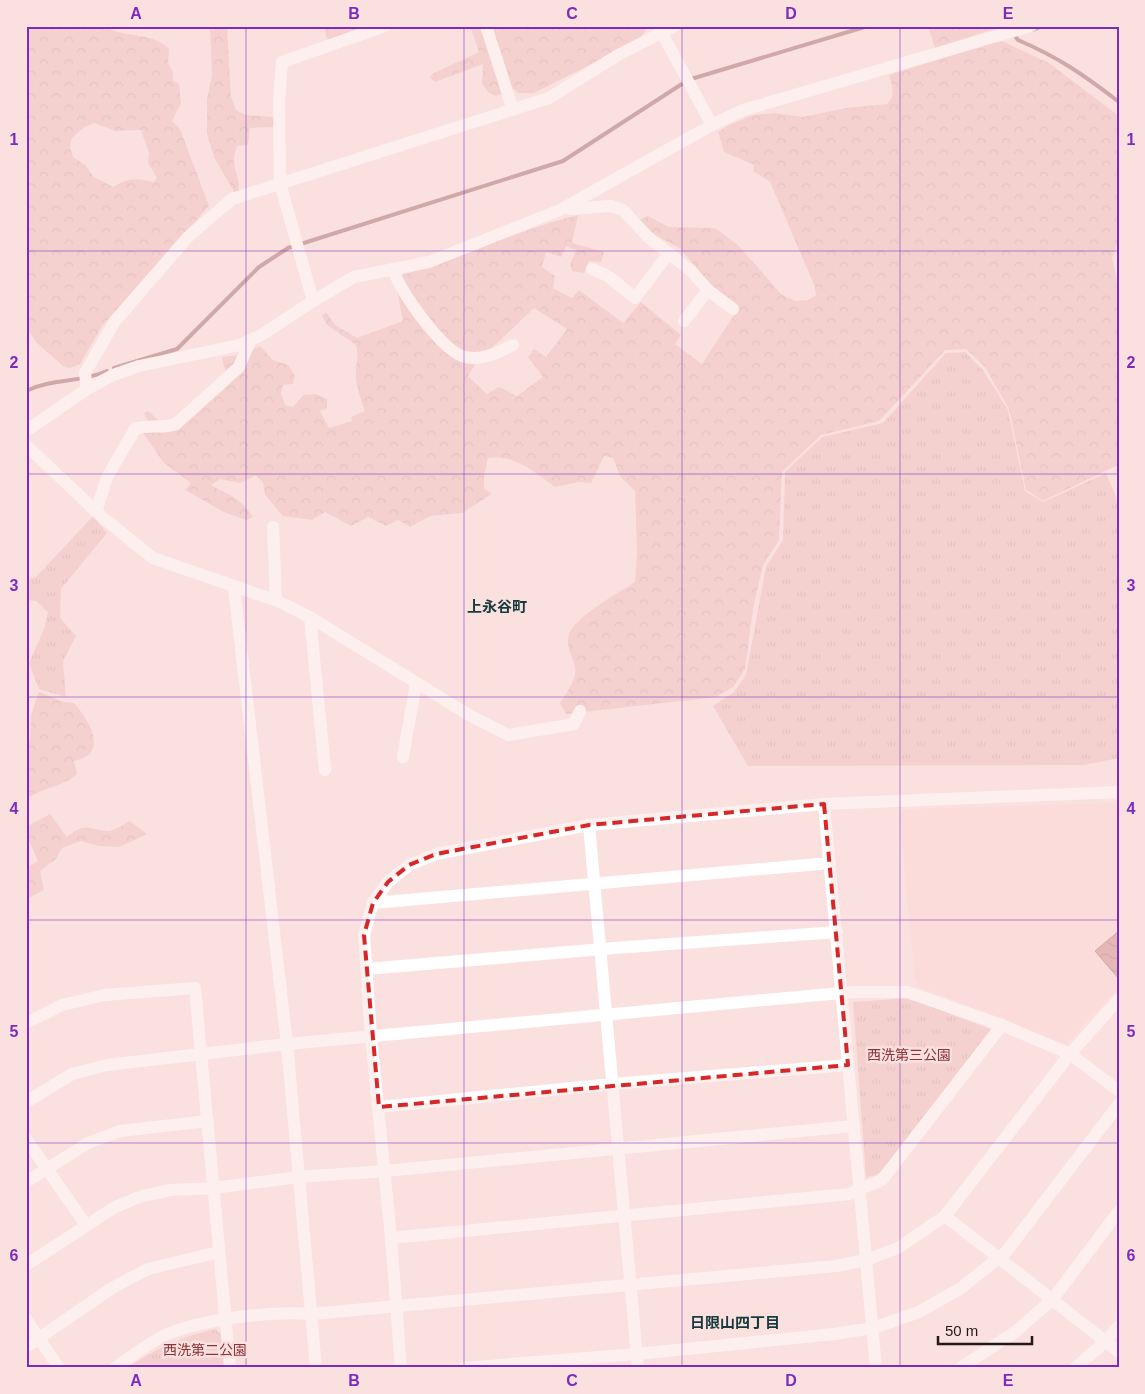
<svg xmlns="http://www.w3.org/2000/svg" width="1145" height="1394" font-family="Arial,'Noto Sans JP',sans-serif">
  <style>
    .built { fill: #fcd5d3 }
    .grass { fill: url(#grass-tufts) }
    .forest { fill: url(#forest-crowns); fill-rule: evenodd }
    .water { fill: url(#water-waves); stroke: #9b6363 }
    .lines { fill: none; stroke-linecap: round; stroke-linejoin: round }
    .stream { stroke: #9b6363; stroke-width: 4 }
    .minor { stroke: #fff; stroke-width: 12 }
    .marked { fill: none; stroke: #d62828; stroke-width: 4; stroke-dasharray: 10 6; stroke-linejoin: round }
    .grid { fill: none; stroke: #7b2cbf; stroke-width: 1; stroke-opacity: 0.55 }
    .labels { text-anchor: middle; dominant-baseline: central; stroke-width: 5; stroke-linejoin: round; paint-order: stroke }
    .park-label { font-size: 14px; fill: #8b3337; stroke: #fae1e0 }
    .neighbourhood-label { font-size: 15px; font-weight: bold; fill: #173a3c; stroke: #fae1e0 }
    .neatline { fill: none; stroke: #7b2cbf; stroke-width: 2 }
    .grid-label { font-size: 16px; text-anchor: middle; font-weight: bold; fill: #7b2cbf }
  </style>
  <defs>
    <pattern id="grass-tufts" width="24" height="20" patternUnits="userSpaceOnUse" patternTransform="scale(1.25)"><rect width="24" height="20" fill="#edbcbb"/><path d="M3 7l-1-3M5 7V3M7 7l1-3M15 17l-1-3M17 17v-4M19 17l1-3" fill="none" stroke="#cba1a0"/></pattern>
    <pattern id="forest-crowns" width="20" height="18" patternUnits="userSpaceOnUse" patternTransform="scale(1.25)"><rect width="20" height="18" fill="#edbcbb"/><path d="M2 6a3 3 0 1 1 6 0M12 15a3 3 0 1 1 6 0" fill="none" stroke="#cba1a0"/></pattern>
    <pattern id="water-waves" width="16" height="10" patternUnits="userSpaceOnUse" patternTransform="scale(1.25)"><rect width="16" height="10" fill="#cd8484"/><path d="M0 5q4-4 8 0t8 0" fill="none" stroke="#a66b6b"/></pattern>
  </defs>
  <rect width="100%" height="100%" fill="#fae1e0"/>
  <path class="built" d="M 1119,803 L 1119,988 L 1067,1043 L 1061,1043 L 920,987 L 915,979 L 899,815 L 903,809 Z"/>
  <g class="grass">
    <path d="M 965,352 L 983,370 L 1008,410 L 1025,491 L 1043,502 L 1106,473 L 1119,504 L 1119,758 L 1084,765 L 748,766 L 713,706 L 734,692 L 746,675 L 766,567 L 783,540 L 785,472 L 822,437 L 883,423 L 946,353 Z"/>
    <path d="M 93,516 L 107,533 L 61,589 L 60,618 L 76,636 L 63,661 L 66,697 L 39,689 L 29,663 L 44,629 L 48,612 L 36,601 L 26,600 L 26,580 L 36,577 Z"/>
    <path d="M 909,998 L 990,1029 L 991,1034 L 893,1162 L 876,1175 L 866,1177 L 853,1002 Z"/>
    <path d="M 215,1329 L 221,1334 L 225,1368 L 127,1368 C 156,1348 181,1337 215,1329 Z"/>
  </g>
  <g class="forest">
    <path d="M 26,26 L 103,26 C 123,38 154,32 169,49 L 168,63 L 173,72 L 173,80 L 179,84 L 181,103 L 172,121 L 180,129 L 209,206 L 102,326 L 80,364 L 70,368 L 64,367 L 36,342 L 26,326 ZM 94,123 L 116,131 L 141,130 L 149,153 L 148,163 L 157,178 L 154,182 C 137,178 128,177 113,187 L 94,177 L 85,165 L 73,157 L 70,147 L 72,138 L 83,128 Z"/>
    <path d="M 210,26 L 227,26 L 231,97 L 236,110 L 246,115 L 274,117 L 274,127 L 250,128 L 248,145 L 237,146 C 229,167 240,172 239,191 L 234,192 L 214,157 L 207,133 L 207,99 L 212,75 Z"/>
    <path d="M 324,26 L 366,26 L 327,40 Z"/>
    <path d="M 470,26 L 644,26 L 645,31 L 639,40 L 534,93 L 518,93 L 514,89 L 496,96 L 489,93 L 482,84 L 483,64 L 435,82 L 430,78 L 432,74 L 479,52 Z"/>
    <path d="M 928,26 L 1003,26 L 935,48 Z"/>
    <path d="M 1000,40 L 1049,63 L 1119,116 L 1119,241 L 1112,258 L 1119,287 L 1118,465 L 1043,501 L 1026,490 L 1009,409 L 985,367 L 966,349 L 945,350 L 879,421 L 821,435 L 782,472 L 779,540 L 763,565 L 753,609 L 745,669 L 733,687 L 716,697 L 566,714 L 560,703 C 566,694 577,679 575,668 C 573,656 565,647 569,634 C 576,616 618,593 635,582 L 637,554 L 635,491 L 620,476 L 613,458 L 604,456 L 591,483 L 579,482 L 555,487 C 534,472 515,454 488,458 L 484,475 L 484,488 L 492,494 L 462,513 L 430,516 L 410,527 L 398,520 L 386,526 L 368,517 L 351,526 L 325,512 L 312,520 L 283,516 L 265,495 L 263,482 L 256,475 L 240,483 L 220,479 L 211,485 C 230,496 240,497 253,517 L 247,520 L 226,513 L 185,490 L 191,483 L 164,463 L 141,430 L 149,422 L 144,413 L 148,411 L 163,424 L 170,424 L 226,374 L 222,357 L 241,355 L 260,346 L 273,360 L 288,365 L 295,376 L 293,384 L 283,385 L 281,393 L 285,405 L 293,407 L 303,395 L 316,394 L 327,399 L 327,408 L 320,411 L 329,428 L 352,421 L 351,417 L 365,411 C 361,399 355,385 356,372 C 356,361 359,357 356,345 L 326,324 L 322,316 L 326,312 L 335,325 L 357,338 L 403,321 L 396,286 L 402,275 C 462,257 518,230 578,215 L 572,243 L 604,252 L 601,262 L 589,261 L 584,273 L 572,271 L 570,265 L 576,250 L 566,246 L 561,257 L 546,252 L 542,267 L 555,276 L 553,288 L 572,298 L 579,290 L 623,323 L 641,302 L 681,335 L 675,344 L 702,364 L 738,309 L 707,281 L 681,249 L 648,231 L 640,220 L 648,216 L 669,227 L 715,228 L 739,246 L 781,294 L 795,301 L 809,300 L 816,295 L 815,287 L 770,182 L 753,171 L 754,165 L 724,152 L 718,132 L 727,126 L 753,115 L 775,113 L 803,117 L 846,108 L 887,104 C 896,95 892,85 889,75 ZM 534,308 L 567,329 L 546,357 L 534,349 L 528,357 L 543,377 L 517,396 L 499,387 L 487,394 L 468,376 L 476,363 Z"/>
    <path d="M 39,692 L 64,702 L 74,703 C 89,720 110,754 74,761 L 77,774 C 63,787 42,788 26,799 L 26,742 L 30,742 L 31,715 Z"/>
    <path d="M 50,814 L 67,837 C 86,821 87,830 108,831 C 114,831 124,824 130,821 L 147,834 L 119,847 L 99,846 L 81,841 L 62,848 L 56,859 L 40,871 L 44,890 L 26,899 L 26,869 L 38,861 L 26,834 L 26,827 Z"/>
  </g>
  <path class="water" d="M 1119,931 L 1119,979 L 1095,951 Z"/>
  <g class="lines">
    <g class="stream">
      <path d="M 1033,30 L 1042,26"/>
      <path d="M 1015,36 L 1018,40 C 1058,57 1084,75 1119,102"/>
      <path d="M 691,79 L 868,26"/>
      <path d="M 114,368 L 177,349 L 259,267 L 288,248 L 563,161 L 685,82"/>
      <path d="M 26,391 C 52,378 81,383 107,371"/>
    </g>
    <g class="minor">
      <path d="M 486,26 L 513,110"/>
      <path d="M 658,26 L 712,125"/>
      <path d="M 570,209 L 611,206 L 623,210 L 648,237 L 692,272 L 708,290 L 733,309"/>
      <path d="M 393,269 C 400,291 440,348 462,356 C 479,362 498,353 513,345"/>
      <path d="M 592,269 L 608,276 L 635,298 L 669,253"/>
      <path d="M 313,301 L 280,183 L 279,101 L 282,62 L 385,26"/>
      <path d="M 684,321 L 708,290"/>
      <path d="M 87,389 L 85,373 L 115,321 L 188,237 L 232,199 L 549,98 L 618,55 L 675,26"/>
      <path d="M 26,431 L 87,389 L 113,375 L 139,366 L 240,345 L 263,334 L 313,301 L 354,277 L 429,262 L 560,210 L 712,125 L 743,110 L 1031,26"/>
      <path d="M 26,445 L 102,517 L 153,558 L 280,602 L 313,619 L 469,715 L 508,735 L 574,724 L 580,711"/>
      <path d="M 96,512 L 107,477 L 135,429 C 149,424 162,429 176,424 L 239,367 L 250,341"/>
      <path d="M 273,527 L 276,600"/>
      <path d="M 234,587 L 287,1044 L 316,1368"/>
      <path d="M 310,617 L 325,770"/>
      <path d="M 403,757 L 416,683"/>
      <path d="M 824,804 L 876,1368"/>
      <path d="M 589,825 L 638,1368"/>
      <path d="M 373,903 L 830,863"/>
      <path d="M 366,969 L 615,948 L 837,932"/>
      <path d="M 26,1023 L 62,1005 L 105,995 L 195,988 L 230,1368"/>
      <path d="M 26,1102 L 72,1074 L 107,1065 L 287,1044 L 852,992 L 907,992 L 1002,1025 L 1070,1054 L 1119,1091"/>
      <path d="M 379,1107 L 613,1084 L 848,1065"/>
      <path d="M 26,1139 L 86,1225"/>
      <path d="M 26,1182 L 88,1143 L 120,1131 L 208,1121"/>
      <path d="M 945,1216 L 1119,1352"/>
      <path d="M 391,1238 L 849,1194 L 882,1180 L 1002,1025"/>
      <path d="M 26,1265 L 115,1207 L 142,1196 L 171,1190 L 214,1188 L 299,1177 L 385,1171 L 854,1126"/>
      <path d="M 26,1319 L 59,1368"/>
      <path d="M 26,1347 L 112,1288 L 148,1269 L 219,1252"/>
      <path d="M 115,1368 C 130,1357 146,1345 163,1336 C 200,1319 271,1311 311,1314 L 836,1266 L 866,1260 L 898,1248 L 945,1216 L 1070,1054 L 1119,999"/>
      <path d="M 401,1368 L 391,1238 L 371,1037 L 364,935 L 373,903 L 388,882 L 409,865 L 436,854 L 589,825 L 824,804 L 1119,792"/>
      <path d="M 463,1368 L 637,1354 L 834,1334 L 873,1328 L 919,1312 L 961,1288 L 1006,1252 L 1119,1104"/>
      <path d="M 960,1368 L 1015,1332 L 1052,1300 L 1119,1211"/>
      <path d="M 1075,1368 L 1105,1342 L 1119,1326"/>
    </g>
  </g>
  <path d="M0 0H1145V1394H0ZM 824,804 L 848,1065 L 379,1107 L 364,935 L 373,903 L 388,882 L 409,865 L 436,854 L 589,825 Z" fill="#fae1e0" fill-opacity=".55" fill-rule="evenodd"/>
  <path class="marked" d="M 824,804 L 848,1065 L 379,1107 L 364,935 L 373,903 L 388,882 L 409,865 L 436,854 L 589,825 Z"/>
  <path class="grid" d="M 246,26 L 246,1368M 464,26 L 464,1368M 682,26 L 682,1368M 900,26 L 900,1368M 26,251 L 1119,251M 26,474 L 1119,474M 26,697 L 1119,697M 26,920 L 1119,920M 26,1143 L 1119,1143"/>
  <g class="labels">
    <g class="park-label">
      <text x="909" y="1055">西洗第三公園</text>
      <text x="205" y="1350">西洗第二公園</text>
    </g>
    <g class="neighbourhood-label">
      <text x="497" y="606">上永谷町</text>
      <text x="735" y="1322">日限山四丁目</text>
    </g>
  </g>
  <rect width="1145" height="1394" fill="none" stroke="#fae1e0" stroke-width="55"/>
  <path d="M938 1336v8h94v-8" fill="none" stroke="#251717" stroke-width="2.5"/>
  <text x="945" y="1336" font-size="15" fill="#251717" stroke="#fae1e0" stroke-width="4" paint-order="stroke">50 m</text>
  <rect x="28" y="28" width="1090" height="1338" class="neatline"/>
  <g class="grid-label">
    <text x="136" y="19">A</text>
    <text x="354" y="19">B</text>
    <text x="572" y="19">C</text>
    <text x="791" y="19">D</text>
    <text x="1008" y="19">E</text>
    <text x="14" y="145">1</text>
    <text x="1131" y="145">1</text>
    <text x="14" y="368">2</text>
    <text x="1131" y="368">2</text>
    <text x="14" y="591">3</text>
    <text x="1131" y="591">3</text>
    <text x="14" y="814">4</text>
    <text x="1131" y="814">4</text>
    <text x="14" y="1037">5</text>
    <text x="1131" y="1037">5</text>
    <text x="14" y="1261">6</text>
    <text x="1131" y="1261">6</text>
    <text x="136" y="1386">A</text>
    <text x="354" y="1386">B</text>
    <text x="572" y="1386">C</text>
    <text x="791" y="1386">D</text>
    <text x="1008" y="1386">E</text>
  </g>
</svg>
